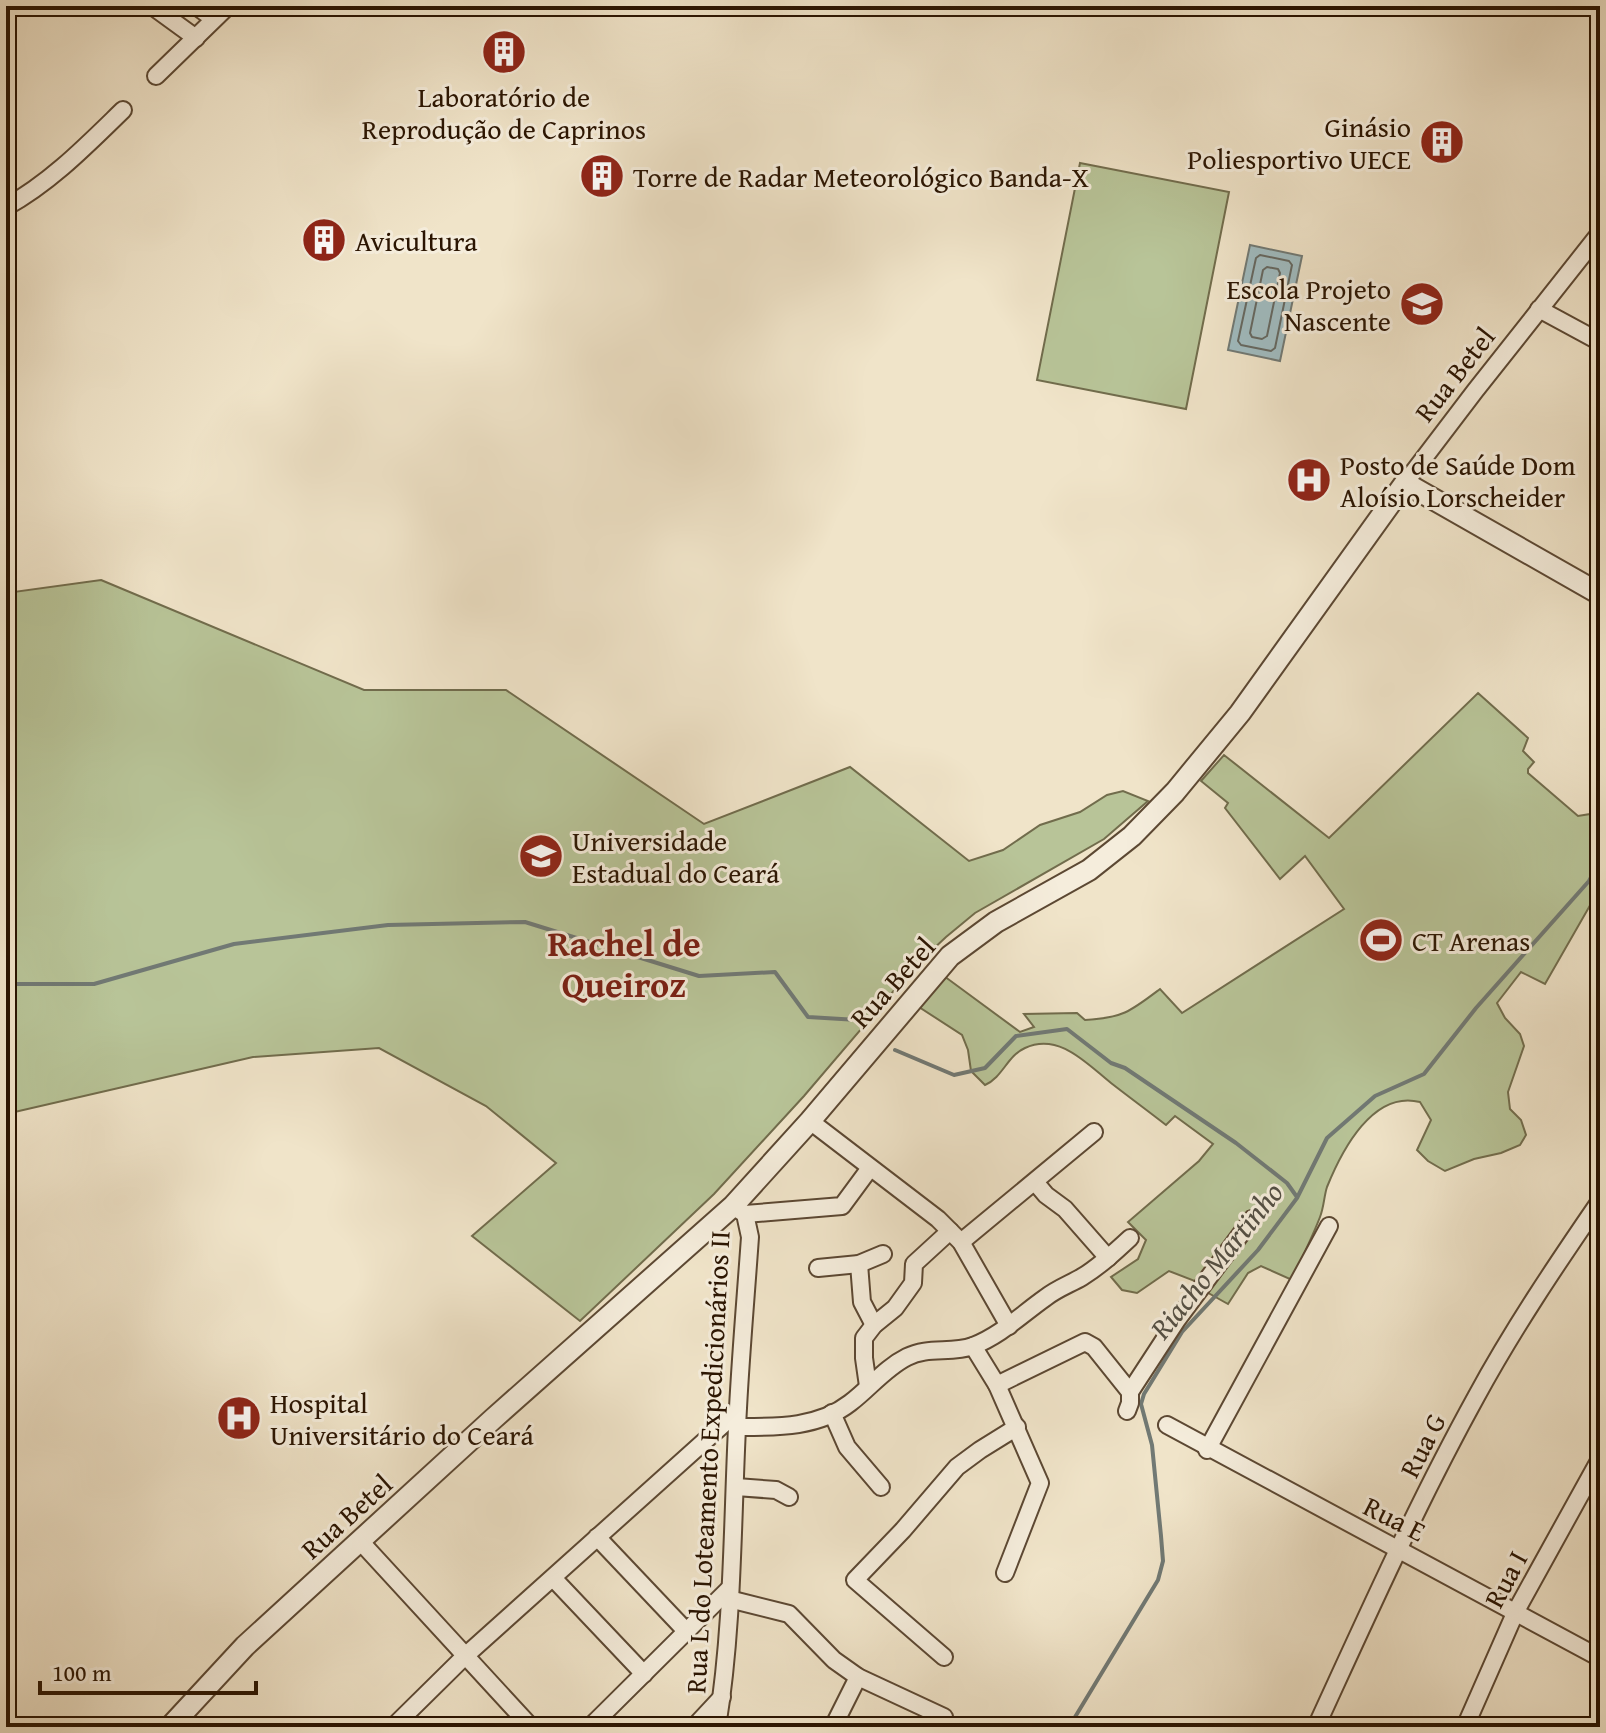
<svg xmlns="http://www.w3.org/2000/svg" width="1606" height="1733" font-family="'Gentium Book Plus',serif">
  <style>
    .green { fill: #b8c498; stroke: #716c4c; stroke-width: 2 }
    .water { fill: #a0bcc1; stroke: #717974; stroke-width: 2 }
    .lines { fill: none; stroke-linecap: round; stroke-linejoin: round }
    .shore { stroke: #656861; stroke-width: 2 }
    .stream { stroke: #717974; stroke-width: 4 }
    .minor-casing { stroke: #5c4833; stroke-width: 20 }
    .tertiary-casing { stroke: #5c4833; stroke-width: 24 }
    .minor { stroke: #f5eddc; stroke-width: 16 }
    .tertiary { stroke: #f5eddc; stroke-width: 20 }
    .labels { text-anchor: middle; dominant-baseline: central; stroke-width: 6; stroke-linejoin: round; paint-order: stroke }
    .poi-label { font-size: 28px; fill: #2a1401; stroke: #f5eddc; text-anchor: start }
    .street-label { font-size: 28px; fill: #2a1401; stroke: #f5eddc }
    .water-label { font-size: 30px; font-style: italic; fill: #534f44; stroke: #f5eddc }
    .district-label { font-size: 36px; font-weight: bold; fill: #7a1f14; stroke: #f5eddc }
  </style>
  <rect width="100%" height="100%" fill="#f0e4c9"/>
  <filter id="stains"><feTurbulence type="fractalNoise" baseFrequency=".0025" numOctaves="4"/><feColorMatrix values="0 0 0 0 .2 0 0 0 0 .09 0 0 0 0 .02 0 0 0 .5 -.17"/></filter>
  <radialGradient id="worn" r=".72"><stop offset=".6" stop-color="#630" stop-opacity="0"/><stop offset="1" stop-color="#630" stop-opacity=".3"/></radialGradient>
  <g class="green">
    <path d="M 1080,163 L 1229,192 L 1186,409 L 1037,380 Z"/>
    <path d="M 101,580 L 364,690 L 506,690 L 704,824 L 850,767 L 969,861 L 1003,850 L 1040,825 L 1080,812 L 1107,795 L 1123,791 L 1148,801 L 1104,839 L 975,913 L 946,937 L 914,967 L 804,1096 L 714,1194 L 580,1321 L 472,1236 L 556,1163 L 486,1106 L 379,1048 L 253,1057 L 6,1114 L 6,593 Z"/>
    <path d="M 1478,693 L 1528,738 L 1523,751 L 1534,762 L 1528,769 L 1528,773 L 1578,816 L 1590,814 L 1600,803 L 1600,888 L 1545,984 L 1521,972 L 1497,1003 L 1505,1018 L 1520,1034 L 1524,1046 L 1508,1092 L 1510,1109 L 1521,1120 L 1526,1135 L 1520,1145 L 1501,1153 L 1474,1159 L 1445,1171 L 1428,1161 L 1417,1150 L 1431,1120 L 1420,1102 C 1373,1090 1342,1150 1327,1187 C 1324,1196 1324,1207 1320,1217 C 1312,1238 1301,1259 1292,1280 L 1261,1266 L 1248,1273 L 1228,1304 L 1203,1290 L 1195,1281 L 1169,1271 L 1137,1293 L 1122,1290 L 1111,1277 L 1138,1259 L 1146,1240 L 1128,1222 L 1199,1161 L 1213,1144 L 1175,1116 L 1166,1125 C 1148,1111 1129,1097 1111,1083 C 1087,1064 1059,1032 1025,1048 C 1007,1056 1003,1077 985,1085 L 971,1071 L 968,1050 L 962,1035 L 919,1007 L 944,976 L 1020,1032 L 1034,1027 L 1024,1014 L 1077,1013 L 1085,1020 C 1123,1018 1131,1011 1160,989 L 1182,1013 L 1344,909 L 1305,856 L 1280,879 L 1225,808 L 1228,803 L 1201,781 L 1224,755 L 1329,838 Z"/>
  </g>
  <path class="water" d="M 1250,245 L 1302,256 L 1280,361 L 1228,350 Z"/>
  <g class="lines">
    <g class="shore">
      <path d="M 1260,255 L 1289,261 L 1292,265 L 1275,348 L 1271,351 L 1241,345 L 1238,341 L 1256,258 Z"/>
      <path d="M 1267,267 L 1278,269 L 1280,273 L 1267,336 L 1262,339 L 1252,337 L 1250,333 L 1263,270 Z"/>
    </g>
    <g class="stream">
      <path d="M 6,984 L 94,984 L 234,944 L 388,925 L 525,922 L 699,976 L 775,972 L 808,1017 L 858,1020"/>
      <path d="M 895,1050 L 954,1075 L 985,1068 L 1016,1036 L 1067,1029 L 1111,1063 L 1125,1068 L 1236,1143 L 1287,1183 L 1297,1197"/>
      <path d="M 1069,1727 L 1158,1580 L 1163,1561 L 1161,1536 L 1152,1445 L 1141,1404 L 1144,1394 L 1182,1332 L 1258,1250 L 1297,1198 L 1327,1138 L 1375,1096 L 1424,1074 L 1476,1008 L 1589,881 L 1600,861"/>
    </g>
    <g class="minor-casing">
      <g id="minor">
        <path d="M 152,6 L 196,38"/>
        <path d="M 196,6 L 214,19"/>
        <path d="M 156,76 L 228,6"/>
        <path d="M 6,207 C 51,182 86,146 123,110"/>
        <path d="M 1539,309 L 1600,342"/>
        <path d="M 1405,483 L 1475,391 L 1600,233"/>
        <path d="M 810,1121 L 938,1219 L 961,1242 L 1009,1326"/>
        <path d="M 1035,1182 L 1046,1195 L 1065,1209 L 1108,1258"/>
        <path d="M 745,1214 L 842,1206 L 870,1168"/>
        <path d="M 961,1242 L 1094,1132"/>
        <path d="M 859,1264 L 862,1302 L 874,1325"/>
        <path d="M 818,1268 L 859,1264 L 883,1254"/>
        <path d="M 973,1346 L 997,1385 L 1040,1483 L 1005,1573"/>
        <path d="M 997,1385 L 1085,1342 L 1094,1347 L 1130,1392"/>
        <path d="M 868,1386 L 864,1358 L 864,1338 L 874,1325 L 895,1308 L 913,1283 L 914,1264 L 950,1231"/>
        <path d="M 1127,1411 L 1130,1403 L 1130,1392 L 1177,1320 L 1252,1219"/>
        <path d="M 832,1413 L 847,1447 L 881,1487"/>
        <path d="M 1167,1425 L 1600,1658"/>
        <path d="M 738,1427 C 776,1427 818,1428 850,1403 C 870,1388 885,1368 907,1357 C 928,1346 951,1354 973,1346 C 1001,1335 1021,1315 1045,1298 C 1056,1289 1070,1284 1082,1277 C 1100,1266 1115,1252 1130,1238"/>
        <path d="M 1207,1450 L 1329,1226"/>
        <path d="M 736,1487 L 776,1490 L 789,1497"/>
        <path d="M 597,1537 L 687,1632"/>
        <path d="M 360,1541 L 531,1727"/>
        <path d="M 553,1578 L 644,1674"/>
        <path d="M 729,1599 L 789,1614 L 834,1660 L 858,1677 L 944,1717 L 939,1727"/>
        <path d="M 944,1657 L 855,1580 L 903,1530 L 957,1467 L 980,1450 L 1017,1427"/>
        <path d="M 393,1727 L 464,1657 L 737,1412"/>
        <path d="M 590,1727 L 729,1589"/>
        <path d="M 694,1727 L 722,1697"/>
        <path d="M 717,1727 C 734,1622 732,1514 738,1408 C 741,1351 746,1294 750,1237 L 745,1214 L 733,1206"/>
        <path d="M 833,1727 L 858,1677"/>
        <path d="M 1316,1727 C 1367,1616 1417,1504 1476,1397 C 1513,1329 1556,1265 1600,1201"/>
        <path d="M 1465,1727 L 1516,1611 L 1600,1459"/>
      </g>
    </g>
    <g class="tertiary-casing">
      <path id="tertiary" d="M 170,1727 L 245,1646 L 493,1419 L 733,1206 L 810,1121 L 950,956 L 996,922 L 1089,870 L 1132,836 L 1175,792 L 1240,713 L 1405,483 L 1600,594"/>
    </g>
    <use href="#minor" class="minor"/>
    <use href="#tertiary" class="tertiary"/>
  </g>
  <defs>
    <g id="building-disc" transform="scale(2.3)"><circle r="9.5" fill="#8f2418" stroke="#f5eddc"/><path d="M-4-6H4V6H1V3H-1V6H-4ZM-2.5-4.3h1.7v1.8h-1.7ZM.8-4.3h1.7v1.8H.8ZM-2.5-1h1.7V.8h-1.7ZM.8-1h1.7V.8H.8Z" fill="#fff"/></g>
    <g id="school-disc" transform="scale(2.3)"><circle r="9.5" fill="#8f2418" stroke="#f5eddc"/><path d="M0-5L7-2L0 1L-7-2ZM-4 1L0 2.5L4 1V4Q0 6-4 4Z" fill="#fff"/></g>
    <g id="hospital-disc" transform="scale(2.3)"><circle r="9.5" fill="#8f2418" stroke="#f5eddc"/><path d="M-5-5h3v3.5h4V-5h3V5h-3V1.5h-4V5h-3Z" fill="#fff"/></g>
    <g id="university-disc" transform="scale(2.3)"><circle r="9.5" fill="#8f2418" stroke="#f5eddc"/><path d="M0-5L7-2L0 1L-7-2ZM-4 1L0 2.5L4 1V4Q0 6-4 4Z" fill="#fff"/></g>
    <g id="stadium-disc" transform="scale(2.3)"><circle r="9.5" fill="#8f2418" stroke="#f5eddc"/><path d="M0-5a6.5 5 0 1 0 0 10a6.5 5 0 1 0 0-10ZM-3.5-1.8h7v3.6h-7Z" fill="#fff"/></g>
  </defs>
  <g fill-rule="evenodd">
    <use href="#building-disc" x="504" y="52"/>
    <use href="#building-disc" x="1442" y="142"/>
    <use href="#building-disc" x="602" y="176"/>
    <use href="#building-disc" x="324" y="240"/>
    <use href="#school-disc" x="1422" y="304"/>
    <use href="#hospital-disc" x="1309" y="480"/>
    <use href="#university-disc" x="541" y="856"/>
    <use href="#stadium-disc" x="1381" y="940"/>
    <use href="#hospital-disc" x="239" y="1418"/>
  </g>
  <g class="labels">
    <g class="poi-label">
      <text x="504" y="96" text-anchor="middle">Laboratório de<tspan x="504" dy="32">Reprodução de Caprinos</tspan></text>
      <text x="1411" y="126" text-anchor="end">Ginásio<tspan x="1411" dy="32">Poliesportivo UECE</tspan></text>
      <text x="633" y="176">Torre de Radar Meteorológico Banda-X</text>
      <text x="355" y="240">Avicultura</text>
      <text x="1391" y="288" text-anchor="end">Escola Projeto<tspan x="1391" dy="32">Nascente</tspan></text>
      <text x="1340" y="464">Posto de Saúde Dom<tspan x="1340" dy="32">Aloísio Lorscheider</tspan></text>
      <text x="572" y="840">Universidade<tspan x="572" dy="32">Estadual do Ceará</tspan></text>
      <text x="1412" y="940">CT Arenas</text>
      <text x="270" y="1402">Hospital<tspan x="270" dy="32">Universitário do Ceará</tspan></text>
    </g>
    <g class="street-label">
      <text transform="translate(1454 374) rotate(-52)">Rua Betel</text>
      <text transform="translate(892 982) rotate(-48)">Rua Betel</text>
      <text transform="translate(1422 1445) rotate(-63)">Rua G</text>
      <text transform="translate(707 1462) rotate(-87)">Rua L do Loteamento Expedicionários II</text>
      <text transform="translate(346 1516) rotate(-42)">Rua Betel</text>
      <text transform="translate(1395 1518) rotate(27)">Rua E</text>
      <text transform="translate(1505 1579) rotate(-62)">Rua I</text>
    </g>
    <g class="water-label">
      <text transform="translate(1216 1260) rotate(-51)">Riacho Martinho</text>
    </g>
    <g class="district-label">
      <text x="624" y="942">Rachel de<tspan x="624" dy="41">Queiroz</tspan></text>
    </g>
  </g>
  <rect width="1606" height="1733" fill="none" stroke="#f0e4c9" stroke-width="32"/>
  <rect x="8" y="8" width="1590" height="1717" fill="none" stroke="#2a1401" stroke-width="4"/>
  <rect x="16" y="16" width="1574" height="1701" fill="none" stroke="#2a1401" stroke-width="2"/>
  <path d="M40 1681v12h216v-12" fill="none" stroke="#2a1401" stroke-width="4"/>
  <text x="52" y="1681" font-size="24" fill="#2a1401" stroke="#f5eddc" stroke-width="6" paint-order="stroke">100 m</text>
  <rect width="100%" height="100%" filter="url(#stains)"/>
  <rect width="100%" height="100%" fill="url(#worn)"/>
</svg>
